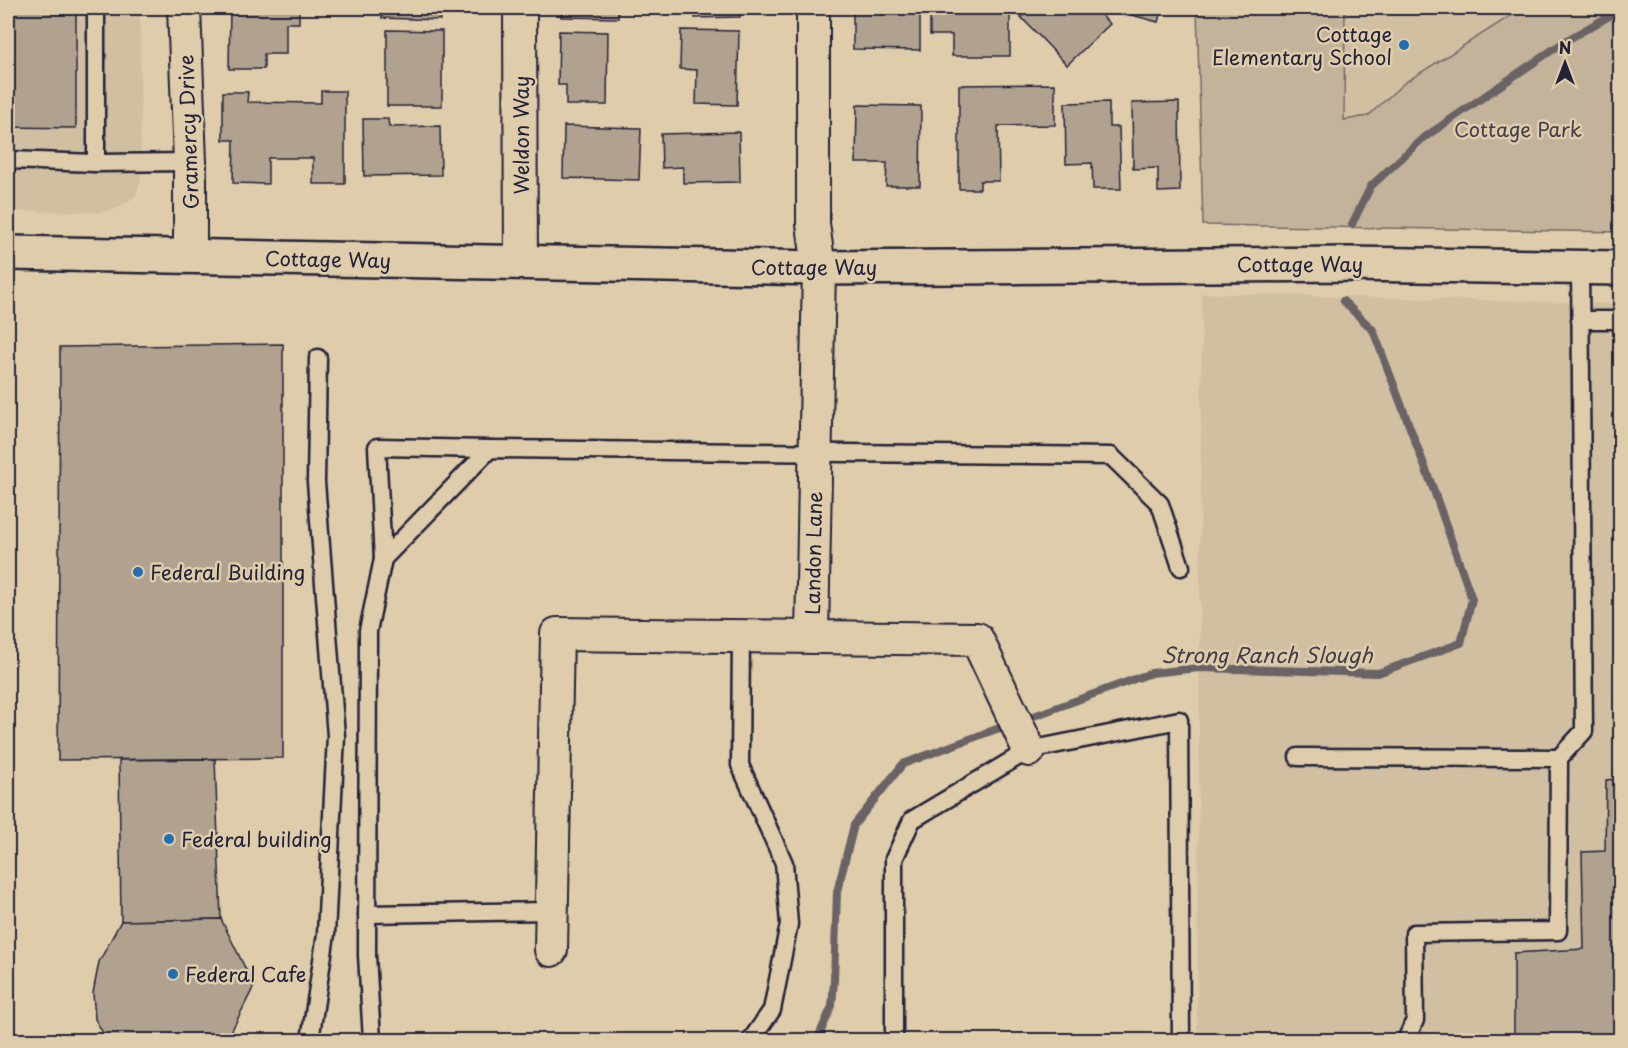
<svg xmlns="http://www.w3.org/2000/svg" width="1628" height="1048" font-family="'Playpen Sans',sans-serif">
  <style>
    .built { fill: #d1bfa2 }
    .green { fill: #c3b39a; stroke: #726a6a; stroke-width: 1.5 }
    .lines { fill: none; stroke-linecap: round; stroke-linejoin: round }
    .stream { stroke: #6b6466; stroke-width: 8 }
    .building { fill: #b0a28f; stroke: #22223b; stroke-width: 1.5 }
    .lane-casing { stroke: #22223b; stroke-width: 21 }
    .street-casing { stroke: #22223b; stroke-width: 36 }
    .secondary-casing { stroke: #22223b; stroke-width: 38 }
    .lane { stroke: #dfccaa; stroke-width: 16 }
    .street { stroke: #dfccaa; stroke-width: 32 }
    .secondary { stroke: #dfccaa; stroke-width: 33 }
    .poi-dot { fill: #1f6fb2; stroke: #dfccaa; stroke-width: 2 }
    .labels { text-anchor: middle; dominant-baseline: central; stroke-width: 5; stroke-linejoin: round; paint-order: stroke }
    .poi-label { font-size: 20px; fill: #22223b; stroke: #dfccaa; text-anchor: start }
    .park-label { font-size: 20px; fill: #423f4e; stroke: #dfccaa }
    .street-label { font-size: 20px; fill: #22223b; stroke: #dfccaa }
    .water-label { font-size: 21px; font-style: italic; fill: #403e4d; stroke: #dfccaa }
  </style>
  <rect width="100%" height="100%" fill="#dfccaa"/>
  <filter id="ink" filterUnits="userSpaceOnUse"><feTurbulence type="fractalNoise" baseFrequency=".0167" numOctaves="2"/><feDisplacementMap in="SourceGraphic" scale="12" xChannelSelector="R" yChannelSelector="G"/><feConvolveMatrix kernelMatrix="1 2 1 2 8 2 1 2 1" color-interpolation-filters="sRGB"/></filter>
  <g filter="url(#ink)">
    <g class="built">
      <path d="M 8,8 L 140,8 L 141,179 L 136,196 L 116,209 L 100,212 L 8,211 Z"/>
      <path d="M 1345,8 L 1523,8 L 1404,83 L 1368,116 L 1344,120 Z"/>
      <path d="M 1202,293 L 1620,304 L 1620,1040 L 1197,1040 Z"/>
    </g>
    <path class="green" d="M 1197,8 L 1345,8 L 1344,120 L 1368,116 L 1404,83 L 1523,8 L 1620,8 L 1620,232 L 1203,225 Z"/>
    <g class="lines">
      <g class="stream">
        <path d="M 1352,224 L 1371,186 L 1422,139 L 1567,40 L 1620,10"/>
        <path d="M 1023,720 L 1151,673 L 1199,668 L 1378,673 L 1461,643 L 1472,599 L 1434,491 L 1373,330 L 1343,301"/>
        <path d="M 817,1040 L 832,1006 L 834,980 L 837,892 L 854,825 L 903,764 L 1010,724"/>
      </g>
    </g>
    <g class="building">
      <path d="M 11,8 L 76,8 L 76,128 L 8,127 L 8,63 L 11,63 Z"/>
      <path d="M 230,8 L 299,8 L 299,23 L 286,23 L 286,54 L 264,54 L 264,69 L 229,69 Z"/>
      <path d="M 382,8 L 440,8 L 440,20 L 382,18 Z"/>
      <path d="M 561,8 L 618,8 L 618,18 L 561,17 Z"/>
      <path d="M 695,8 L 739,8 L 740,17 L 695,18 Z"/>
      <path d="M 853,8 L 920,8 L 920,50 L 853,49 Z"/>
      <path d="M 930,8 L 957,8 L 957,11 L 1010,11 L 1010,56 L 952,56 L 952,35 L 930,35 Z"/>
      <path d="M 1031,8 L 1094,8 L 1110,24 L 1067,65 L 1021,17 Z"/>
      <path d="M 1130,8 L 1162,8 L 1158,22 L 1128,14 Z"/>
      <path d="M 387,30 L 442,31 L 442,106 L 387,106 Z"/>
      <path d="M 681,30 L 739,31 L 737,105 L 696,104 L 697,70 L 680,69 Z"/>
      <path d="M 559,31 L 608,32 L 607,105 L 566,105 L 566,85 L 558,85 Z"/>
      <path d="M 1055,84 L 1055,125 L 998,126 L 999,181 L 980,181 L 980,189 L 959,189 L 959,85 Z"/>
      <path d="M 321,91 L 345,91 L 345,184 L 313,184 L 313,158 L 268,158 L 268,184 L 233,183 L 234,140 L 223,140 L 223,92 L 248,92 L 247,102 L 321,103 Z"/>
      <path d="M 1109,102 L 1109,127 L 1119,127 L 1121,189 L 1093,189 L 1092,163 L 1066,164 L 1065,103 Z"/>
      <path d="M 1179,102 L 1180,191 L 1158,192 L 1158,168 L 1133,169 L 1132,103 Z"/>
      <path d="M 857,105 L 921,106 L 920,186 L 886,186 L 887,163 L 856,163 Z"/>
      <path d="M 363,119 L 388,119 L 389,127 L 440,126 L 441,175 L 364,176 Z"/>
      <path d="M 564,126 L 641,128 L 639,180 L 563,178 Z"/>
      <path d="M 739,132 L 740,182 L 683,183 L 683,167 L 662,168 L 661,134 Z"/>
      <path d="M 283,344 L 283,758 L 58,760 L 60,347 Z"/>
      <path d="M 1616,700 L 1620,700 L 1620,1040 L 1514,1040 L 1514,953 L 1584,949 L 1582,852 L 1605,851 L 1606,780 L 1616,779 Z"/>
      <path d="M 215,759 L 221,919 L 121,921 L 119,760 Z"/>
      <path d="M 221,919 L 254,986 L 227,1040 L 107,1040 L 95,1019 L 93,993 L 99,962 L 121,921 Z"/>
    </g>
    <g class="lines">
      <g class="lane-casing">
        <g id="lane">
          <path d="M 96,8 L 96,163 L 190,162"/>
          <path d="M 8,160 L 96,163"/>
          <path d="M 1580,320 L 1620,320"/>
          <path d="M 383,559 L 377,447 L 490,449"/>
          <path d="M 741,636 L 740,765 L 784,863 L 789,924 L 772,1010 L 751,1040"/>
          <path d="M 1298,757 L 1559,758"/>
          <path d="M 367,914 L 552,911"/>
          <path d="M 310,1040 L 326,934 L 336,736 L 316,482 L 318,358"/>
          <path d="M 372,1040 L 367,955 L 368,631 L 383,559 L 490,449 L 1111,456 L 1160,504 L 1181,567"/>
          <path d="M 894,1040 L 894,859 L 912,820 L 1029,750 L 1179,720 L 1181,1040"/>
          <path d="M 1406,1040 L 1415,1020 L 1414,933 L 1558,931 L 1559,758 L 1584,731 L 1580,267"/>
        </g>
      </g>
      <g class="street-casing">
        <g id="street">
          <path d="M 184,8 L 190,162 L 190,256"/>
          <path d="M 520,8 L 521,263"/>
          <path d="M 812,636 L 819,268 L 813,224 L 813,8"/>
          <path d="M 551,950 L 557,634 L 977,639 L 1029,750"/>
        </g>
      </g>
      <g class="secondary-casing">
        <path id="secondary" d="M 8,253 L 819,268 L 1348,264 L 1620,268"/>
      </g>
      <use href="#lane" class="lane"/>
      <use href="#street" class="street"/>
      <use href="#secondary" class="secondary"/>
    </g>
  </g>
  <g class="poi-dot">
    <circle cx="1404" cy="45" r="6"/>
    <circle cx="138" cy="572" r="6"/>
    <circle cx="169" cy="839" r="6"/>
    <circle cx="173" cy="974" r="6"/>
  </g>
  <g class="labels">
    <g class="poi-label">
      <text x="1392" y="34" text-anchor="end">Cottage<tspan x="1392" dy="23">Elementary School</tspan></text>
      <text x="150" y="572">Federal Building</text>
      <text x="181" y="839">Federal building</text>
      <text x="185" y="974">Federal Cafe</text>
    </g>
    <g class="park-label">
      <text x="1518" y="129">Cottage Park</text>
    </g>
    <g class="street-label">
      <text transform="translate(188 132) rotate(-92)">Gramercy Drive</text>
      <text transform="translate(521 135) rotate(-90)">Weldon Way</text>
      <text transform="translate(328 259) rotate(1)">Cottage Way</text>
      <text x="1300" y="264">Cottage Way</text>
      <text x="814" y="267">Cottage Way</text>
      <text transform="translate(813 553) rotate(-89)">Landon Lane</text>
    </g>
    <g class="water-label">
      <text x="1267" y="654">Strong Ranch Slough</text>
    </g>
  </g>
  <rect width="1628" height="1048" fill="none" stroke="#dfccaa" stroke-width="30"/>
  <rect x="15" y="15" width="1598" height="1018" fill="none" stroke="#22223b" stroke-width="2" filter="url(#ink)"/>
  <g transform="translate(1565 63)" stroke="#dfccaa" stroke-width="4.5" paint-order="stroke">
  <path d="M0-4.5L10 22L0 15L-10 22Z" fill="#22223b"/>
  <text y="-9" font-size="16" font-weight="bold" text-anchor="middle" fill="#22223b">N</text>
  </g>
</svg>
